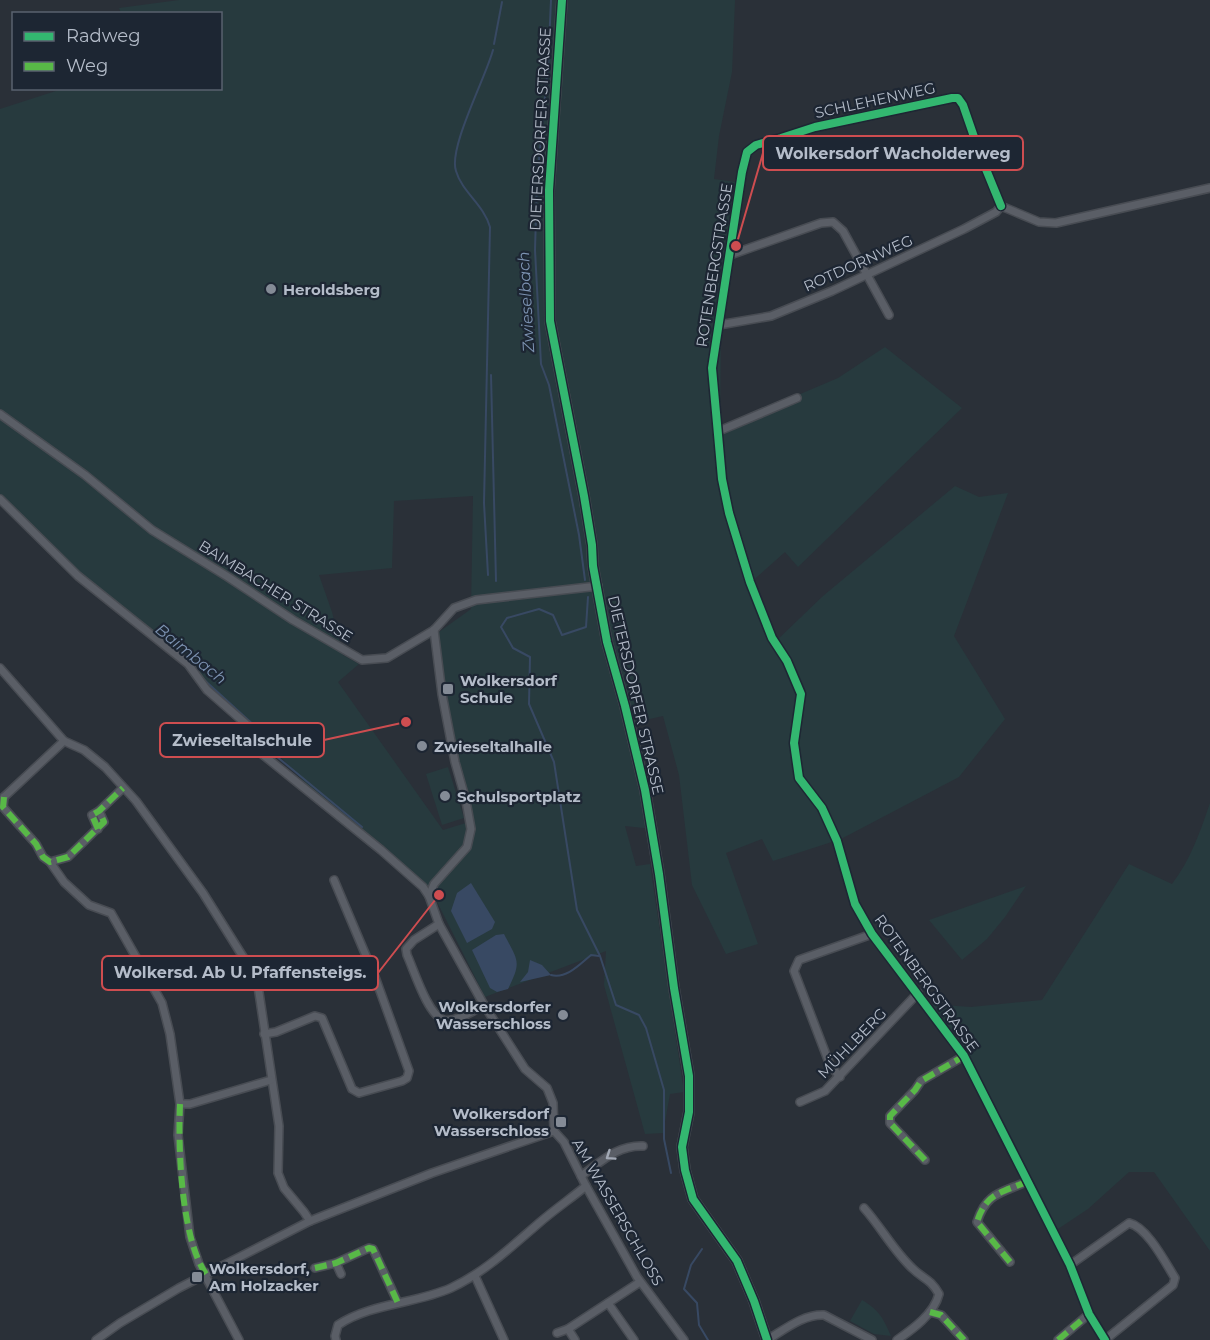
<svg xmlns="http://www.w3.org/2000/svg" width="1210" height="1340" font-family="Montserrat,sans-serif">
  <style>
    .green { fill: #273a3e; fill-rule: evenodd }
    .water { fill: #384963 }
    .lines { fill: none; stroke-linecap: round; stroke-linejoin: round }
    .stream { stroke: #384963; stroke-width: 2 }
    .street-casing { stroke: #484c53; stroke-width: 10 }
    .secondary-casing { stroke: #484c53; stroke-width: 12 }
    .street { stroke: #5a5e66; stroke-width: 7 }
    .secondary { stroke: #595d64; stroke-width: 9 }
    .quiet { stroke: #58b947; stroke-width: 6; stroke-dasharray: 12 6; stroke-linecap: butt }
    .cycleway-casing { stroke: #1d2633; stroke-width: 11 }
    .cycleway { stroke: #33b770; stroke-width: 8 }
    .oneway { stroke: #a2a9b5 }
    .poi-dot { fill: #848b96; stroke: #1d2633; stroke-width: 2 }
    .labels { text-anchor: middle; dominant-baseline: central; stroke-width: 4.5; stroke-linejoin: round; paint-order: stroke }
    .street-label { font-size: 15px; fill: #b4bcc9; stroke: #1d2633 }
    .poi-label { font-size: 15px; font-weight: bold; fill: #b4bcc9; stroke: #1d2633; text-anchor: start }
    .water-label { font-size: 16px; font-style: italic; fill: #7c92b1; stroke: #1d2633 }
    .leader { fill: none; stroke: #ce4d50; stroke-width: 2 }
    .callout-dot { fill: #ce4d50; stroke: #1d2633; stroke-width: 2 }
    .callout { fill: #1d2633; stroke: #ce4d50; stroke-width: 2 }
    .callout-label { font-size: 16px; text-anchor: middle; font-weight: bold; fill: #b4bcc9 }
  </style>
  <rect width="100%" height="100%" fill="#2a3038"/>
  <g class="green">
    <path d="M 179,0 L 735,0 L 732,72 L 719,136 L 714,179 L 736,182 L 721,328 L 720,428 L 838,378 L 885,347 L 962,408 L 798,567 L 785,552 L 749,584 L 774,643 L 823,596 L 955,486 L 979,497 L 1008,493 L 954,636 L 1005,719 L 959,777 L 841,839 L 773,861 L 762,839 L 726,853 L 758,944 L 726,954 L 692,885 L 679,775 L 663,716 L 632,723 L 653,829 L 625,826 L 636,866 L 650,864 L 684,1092 L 670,1094 L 663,1133 L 645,1134 L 604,985 L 606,951 L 485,997 L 432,892 L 384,846 L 312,790 L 236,710 L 163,640 L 79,578 L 0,500 L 0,109 L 62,89 L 220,88 L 220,14 L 121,13 L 119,8 ZM 473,496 L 471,609 L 432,637 L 469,822 L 443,830 L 338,682 L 359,664 L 343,655 L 332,612 L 319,575 L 392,568 L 394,501 Z"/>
    <path d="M 448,767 L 464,818 L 442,825 L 426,774 Z"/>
    <path d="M 1210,803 L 1210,1251 L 1154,1172 L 1129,1172 L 1088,1209 L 1055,1231 L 963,1050 L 929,1004 L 971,1007 L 1042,1000 L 1129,864 L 1172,884 C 1191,859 1200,832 1210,803 Z"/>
    <path d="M 1026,886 L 1005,917 L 987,939 L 962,960 L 929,920 Z"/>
    <path d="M 862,1300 C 879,1310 883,1318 891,1336 L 874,1334 L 850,1321 Z"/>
  </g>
  <g class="water">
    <path d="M 471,883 L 495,922 L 492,929 L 467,943 L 451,911 L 457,893 Z"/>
    <path d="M 504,934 C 518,961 522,961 508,989 L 497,992 L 490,988 L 472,950 L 496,935 Z"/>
    <path d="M 530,960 L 542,965 L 551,975 L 520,982 L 528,972 Z"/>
  </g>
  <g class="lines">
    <g class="stream">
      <path d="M 494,44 L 502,2"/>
      <path d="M 549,45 L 551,0"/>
      <path d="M 549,54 L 537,181 L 535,250 L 541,364 L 549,385 L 579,535 L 585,580"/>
      <path d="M 491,375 L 496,581"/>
      <path d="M 488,575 L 484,503 L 490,227 C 484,205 462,192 456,171 C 448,148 486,77 493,50"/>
      <path d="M 588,597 L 586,627 L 562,635 L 553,615 L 539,609 L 507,618 L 501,627 L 513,648 L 530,657 L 529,704 L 554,762 L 577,910 L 600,956 L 616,1005 L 639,1015 L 646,1028 L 664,1090 L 664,1139 L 671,1173"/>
      <path d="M 201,677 L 256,727 L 270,751 L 362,827"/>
      <path d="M 551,975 C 567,979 580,964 591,955 L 599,956"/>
      <path d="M 702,1249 L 691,1265 L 684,1289 L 697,1303 L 699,1325 L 708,1340"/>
    </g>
    <g class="street-casing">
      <g id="street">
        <path d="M 1001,206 L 981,157 L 963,105 L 958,98 L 952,98 L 815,127 L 781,138 L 756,145 L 747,152 L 742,172 L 712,368 L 722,479 L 729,513 L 750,582 L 772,638 L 787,661 L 801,694 L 794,743 L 799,778 L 822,808 L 837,841 L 855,904 L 872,934 L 964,1056 L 1070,1265 L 1089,1314 L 1105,1340"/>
        <path d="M 1001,206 L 1039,222 L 1056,223 L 1210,188"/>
        <path d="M 730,255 L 821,223 L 833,222 L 843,231 L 889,315"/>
        <path d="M 719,325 L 771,316 L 832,291 L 964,229 L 996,212 L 1001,206"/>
        <path d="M 0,414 L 85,475 L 152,530 L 228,577 L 293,620 L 362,660 L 387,658 L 434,630 L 454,608 L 476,600 L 598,586"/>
        <path d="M 719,431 L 797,398"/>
        <path d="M 0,499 L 78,576 L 188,664 L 207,690 L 246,724 L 257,750 L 381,850 L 423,887 L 429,896 L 439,924 L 484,1005 L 525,1069 L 547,1088 L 553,1103 L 554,1131 L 564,1142 L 586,1186 L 637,1277 L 684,1340"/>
        <path d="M 0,668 L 64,741 L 84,750 L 105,767 L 136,801 L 203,893 L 245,960 L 258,986 L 279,1126 L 278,1173 L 284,1188 L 304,1212 L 310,1221"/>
        <path d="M 4,797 L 3,807 L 36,844 L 43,857 L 50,862 L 68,857 L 104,822 L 99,811"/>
        <path d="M 4,797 L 64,741"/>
        <path d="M 98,829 L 92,815 L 99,811 L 123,788"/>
        <path d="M 50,862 L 64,882 L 89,905 L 111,913 L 162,1003 L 170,1034 L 180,1104 L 178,1135 L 190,1237 L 199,1264 L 239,1340"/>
        <path d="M 429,896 L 434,884 L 467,847 L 471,829 L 466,801 L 455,762 L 442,694 L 434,630"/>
        <path d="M 439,924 L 414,940 L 406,949 L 407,955 C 414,970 428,1016 444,1020 C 456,1023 474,1010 484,1005"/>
        <path d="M 264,1034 L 276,1032 L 315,1016 L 322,1018 L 352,1089 L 359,1093 L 402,1081 L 407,1078 L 409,1071 L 375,977 L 334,880"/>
        <path d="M 840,1077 L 830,1065 L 794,971 L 799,960 L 872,934"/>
        <path d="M 800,1102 L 825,1091 L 918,993"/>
        <path d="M 180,1104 L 190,1104 L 271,1080"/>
        <path d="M 925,1160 L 890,1123 L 890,1116 L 915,1090 L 921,1081 L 964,1056"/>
        <path d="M 581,1176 C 601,1162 617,1145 643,1146"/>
        <path d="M 864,1208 C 881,1227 893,1250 912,1268 C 923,1279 930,1278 939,1294 C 934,1314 913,1329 897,1340"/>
        <path d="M 1010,1262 L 977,1222 C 986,1193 1001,1193 1026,1182"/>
        <path d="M 336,1263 L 341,1274"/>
        <path d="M 1070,1265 L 1129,1223 C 1147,1227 1165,1262 1175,1278 L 1173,1285 L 1105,1340"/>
        <path d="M 315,1268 L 336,1263 L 369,1248 L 373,1249 L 398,1303"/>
        <path d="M 475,1276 L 504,1340"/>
        <path d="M 608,1303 L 634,1340"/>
        <path d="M 930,1312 L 941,1315 L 964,1340"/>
        <path d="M 568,1329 L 575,1340"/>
        <path d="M 557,1333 L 568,1329 L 640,1282"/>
        <path d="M 96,1340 L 120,1323 L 179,1288 L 310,1221 L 432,1173 L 554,1131"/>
        <path d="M 336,1340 L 335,1336 L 338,1325 C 371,1303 415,1304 451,1288 C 485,1272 511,1247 539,1223 C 554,1210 570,1199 586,1186"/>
        <path d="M 767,1340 C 784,1330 803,1314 824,1315 L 872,1340"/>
        <path d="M 1058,1340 L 1089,1314"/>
      </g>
    </g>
    <g class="secondary-casing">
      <path id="secondary" d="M 562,0 L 549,190 L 550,321 L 584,496 L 592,545 L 593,566 L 607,642 L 625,706 L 645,790 L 659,874 L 674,988 L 689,1076 L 689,1112 L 682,1147 L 685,1170 L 693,1199 L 737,1261 L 754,1301 L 767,1340"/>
    </g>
    <use href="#street" class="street"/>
    <use href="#secondary" class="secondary"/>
    <g class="quiet">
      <path d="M 4,797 L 3,807 L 36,844 L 43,857 L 50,862 L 68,857 L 104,822 L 99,811"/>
      <path d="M 98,829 L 92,815 L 99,811 L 123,788"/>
      <path d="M 180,1104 C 178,1148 181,1238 206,1274"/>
      <path d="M 925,1160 L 890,1123 L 890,1116 L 915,1090 L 921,1081 L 964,1056"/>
      <path d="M 1010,1262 L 977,1222 C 986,1193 1001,1193 1026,1182"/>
      <path d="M 315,1268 L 336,1263 L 369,1248 L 373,1249 L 398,1303"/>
      <path d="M 930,1312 L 941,1315 L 964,1340"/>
      <path d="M 1058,1340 L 1089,1314"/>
    </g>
    <g class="cycleway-casing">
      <g id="cycleway">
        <path d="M 562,0 L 549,190 L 550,321 L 584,496 L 592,545 L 593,566 L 607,642 L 625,706 L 645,790 L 659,874 L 674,988 L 689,1076 L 689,1112 L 682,1147 L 685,1170 L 693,1199 L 737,1261 L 754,1301 L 767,1340"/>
        <path d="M 1001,206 L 981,157 L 963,105 L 958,98 L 952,98 L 815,127 L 781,138 L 756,145 L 747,152 L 742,172 L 712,368 L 722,479 L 729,513 L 750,582 L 772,638 L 787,661 L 801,694 L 794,743 L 799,778 L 822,808 L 837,841 L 855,904 L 872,934 L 964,1056 L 1070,1265 L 1089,1314 L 1105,1340"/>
      </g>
    </g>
    <use href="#cycleway" class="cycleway"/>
  </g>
  <defs><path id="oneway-chevron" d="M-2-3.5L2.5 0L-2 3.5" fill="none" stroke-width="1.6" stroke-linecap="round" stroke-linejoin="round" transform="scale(1.5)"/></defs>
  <use class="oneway" href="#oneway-chevron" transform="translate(610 1156) rotate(146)"/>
  <g class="poi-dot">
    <circle cx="271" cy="289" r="6"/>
    <rect x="442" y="683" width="12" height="12" rx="3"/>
    <circle cx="422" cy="746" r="6"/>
    <circle cx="445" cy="796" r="6"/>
    <circle cx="563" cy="1015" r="6"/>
    <rect x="555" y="1116" width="12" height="12" rx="3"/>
    <rect x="191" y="1271" width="12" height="12" rx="3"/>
  </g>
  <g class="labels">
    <g class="street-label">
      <text transform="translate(875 100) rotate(-12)">SCHLEHENWEG</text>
      <text transform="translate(540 129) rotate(-87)">DIETERSDORFER STRASSE</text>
      <text transform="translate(858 263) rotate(-24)">ROTDORNWEG</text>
      <text transform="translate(714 265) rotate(-81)">ROTENBERGSTRASSE</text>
      <text transform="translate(276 591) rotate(32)">BAIMBACHER STRASSE</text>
      <text transform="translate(636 695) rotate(77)">DIETERSDORFER STRASSE</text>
      <text transform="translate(927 983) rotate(54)">ROTENBERGSTRASSE</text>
      <text transform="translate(852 1043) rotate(-46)">MÜHLBERG</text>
      <text transform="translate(618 1212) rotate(60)">AM WASSERSCHLOSS</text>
    </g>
    <g class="poi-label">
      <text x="283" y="289">Heroldsberg</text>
      <text x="460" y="680">Wolkersdorf<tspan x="460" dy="17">Schule</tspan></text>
      <text x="434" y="746">Zwieseltalhalle</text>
      <text x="457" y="796">Schulsportplatz</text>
      <text x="551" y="1006" text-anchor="end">Wolkersdorfer<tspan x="551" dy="17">Wasserschloss</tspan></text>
      <text x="549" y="1113" text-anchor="end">Wolkersdorf<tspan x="549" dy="17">Wasserschloss</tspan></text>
      <text x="209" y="1268">Wolkersdorf,<tspan x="209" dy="17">Am Holzacker</tspan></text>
    </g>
    <g class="water-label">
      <text transform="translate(526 302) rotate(-93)">Zwieselbach</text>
      <text transform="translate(191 654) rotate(39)">Baimbach</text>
    </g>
  </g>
  <path class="leader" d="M736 246L763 153M406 722L324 740M439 895L378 973"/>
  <g class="callout-dot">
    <circle cx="736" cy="246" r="6"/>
    <circle cx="406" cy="722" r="6"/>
    <circle cx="439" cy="895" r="6"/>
  </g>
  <g class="callout">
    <rect x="763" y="136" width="260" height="34" rx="6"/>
    <rect x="160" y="723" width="164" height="34" rx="6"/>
    <rect x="102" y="956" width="276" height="34" rx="6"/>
  </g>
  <g class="callout-label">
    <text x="893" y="159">Wolkersdorf Wacholderweg</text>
    <text x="242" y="746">Zwieseltalschule</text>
    <text x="240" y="978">Wolkersd. Ab U. Pfaffensteigs.</text>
  </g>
  <rect x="12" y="12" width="210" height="78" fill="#1d2633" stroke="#59626f" stroke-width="1.5"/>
  <rect x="24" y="32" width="30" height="9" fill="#33b770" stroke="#59626f" stroke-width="1.5"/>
  <text x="66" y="42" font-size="18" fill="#b4bcc9">Radweg</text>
  <rect x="24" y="62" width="30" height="9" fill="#58b947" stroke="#59626f" stroke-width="1.5"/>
  <text x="66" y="72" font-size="18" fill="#b4bcc9">Weg</text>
</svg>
